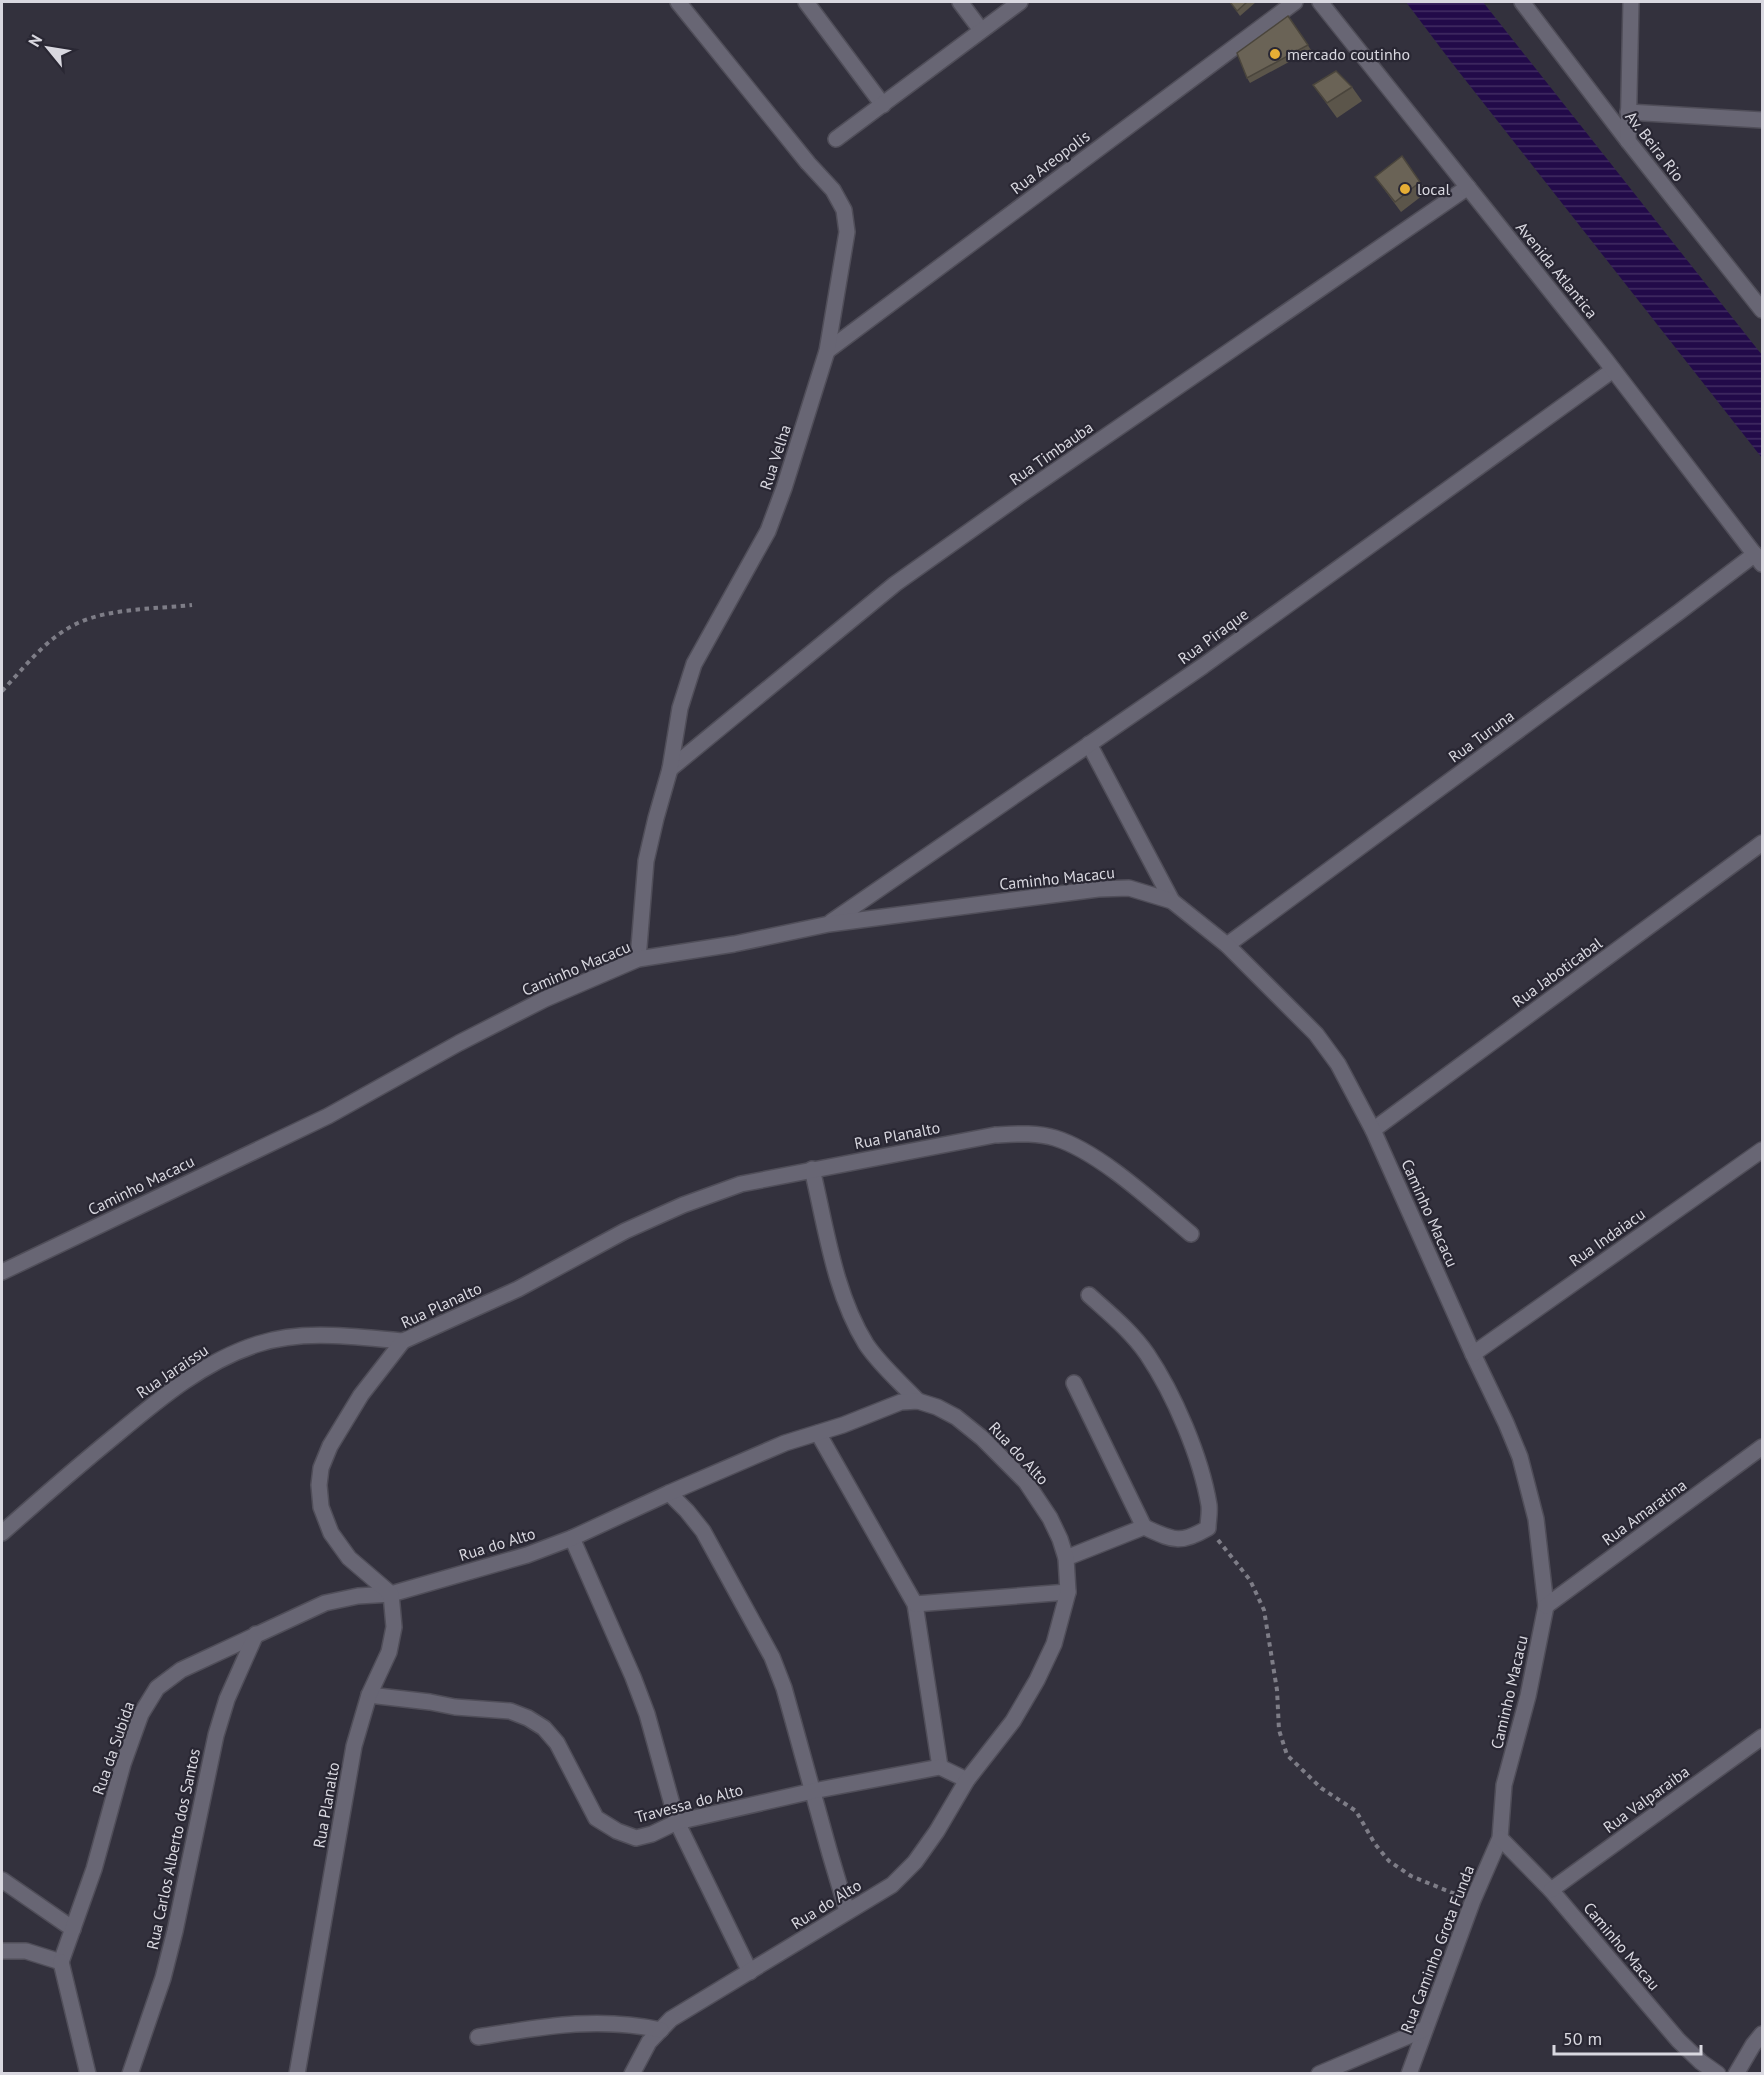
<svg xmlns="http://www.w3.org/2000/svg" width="1764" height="2075" font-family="'PT Sans',sans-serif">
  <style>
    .water { fill: url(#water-rules) }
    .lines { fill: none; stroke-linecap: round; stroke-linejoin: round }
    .minor-casing { stroke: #504e59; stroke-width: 18 }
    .tertiary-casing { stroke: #504e59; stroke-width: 18 }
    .path { stroke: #7e7d87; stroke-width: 4; stroke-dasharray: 4.5 4.5; stroke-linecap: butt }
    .minor { stroke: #686674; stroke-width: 15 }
    .tertiary { stroke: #686674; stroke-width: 15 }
    .wall { fill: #5b554a }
    .building { fill: #6a6356; stroke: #4a453c; stroke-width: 1.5 }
    .poi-dot { fill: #e5ad35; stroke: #292733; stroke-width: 2 }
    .labels { text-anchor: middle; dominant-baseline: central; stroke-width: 4.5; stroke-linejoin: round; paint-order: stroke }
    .poi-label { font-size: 16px; fill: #d9d8e0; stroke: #292733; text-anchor: start }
    .street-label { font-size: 16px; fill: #d9d8e0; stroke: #292733 }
  </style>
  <defs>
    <pattern id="water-rules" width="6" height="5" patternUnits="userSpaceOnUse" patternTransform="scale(1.5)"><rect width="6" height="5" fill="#220a49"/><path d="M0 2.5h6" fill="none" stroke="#422d63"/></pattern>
  </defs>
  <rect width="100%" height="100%" fill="#33313d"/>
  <path class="water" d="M 1406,2 L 1483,2 L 1762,355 L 1762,458 L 1452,63 Z"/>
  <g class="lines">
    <g class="minor-casing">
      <g id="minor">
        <path d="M 806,2 L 883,105"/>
        <path d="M 960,2 L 981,30"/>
        <path d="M 1522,2 L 1628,141 L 1762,310"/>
        <path d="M 1628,112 L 1762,120"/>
        <path d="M 836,139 L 1020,2"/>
        <path d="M 1628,141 L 1631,2"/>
        <path d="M 827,351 L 1295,2"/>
        <path d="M 1089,744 L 1172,901"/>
        <path d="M 670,769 L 895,584 L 1019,496 L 1468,187"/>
        <path d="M 831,922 L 1203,666 L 1613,370"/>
        <path d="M 1227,945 L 1679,612 L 1755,554"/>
        <path d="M 638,959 L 646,861 L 656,818 L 670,769 L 680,708 L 694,664 L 768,531 L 784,488 L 827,351 L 847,232 L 844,210 L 833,190 L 808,163 L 678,2"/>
        <path d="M 1373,1130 L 1762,843"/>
        <path d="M 812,1169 C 826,1227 834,1292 866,1344 C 880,1365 901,1383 918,1401"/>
        <path d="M 2,1272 L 328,1116 L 459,1043 L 545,999 L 638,959 L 734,944 L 829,924 L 1098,889 L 1129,888 L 1172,901 L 1227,945 L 1316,1034 L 1338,1064 L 1373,1130 L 1473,1354 L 1506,1423 L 1520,1457 L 1536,1519 L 1546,1606 L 1528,1696 L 1504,1785 L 1500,1838 L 1473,1900 L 1409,2074"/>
        <path d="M 1473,1354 L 1762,1150"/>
        <path d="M 1074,1383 L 1144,1527"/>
        <path d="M 818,1433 L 915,1604 L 940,1767"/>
        <path d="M 669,1493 L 687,1511 L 703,1531 L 772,1657 L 784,1688 L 830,1854 L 847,1911"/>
        <path d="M 2,1533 C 39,1500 77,1467 116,1435 C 159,1399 204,1361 258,1344 C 304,1329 356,1337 403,1341"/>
        <path d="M 572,1538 L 633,1677 L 647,1714 L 677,1822 L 750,1972"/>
        <path d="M 1066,1558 L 1144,1527 C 1173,1540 1179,1545 1208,1528 C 1208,1521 1210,1513 1209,1505 C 1201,1457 1174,1394 1147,1354 C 1131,1331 1110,1314 1089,1295"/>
        <path d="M 915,1604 L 1068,1592"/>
        <path d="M 1546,1606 L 1762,1447"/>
        <path d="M 369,1695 L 430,1702 L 455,1707 L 510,1711 L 528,1718 L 544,1728 L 557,1743 L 596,1818 L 617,1831 L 636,1838 L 652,1834 L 677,1822 L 813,1791 L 940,1767 L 967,1780"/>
        <path d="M 1500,1838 L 1551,1890 L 1678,2040 L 1701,2062 L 1718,2074"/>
        <path d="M 2,1880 L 73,1929"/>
        <path d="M 1551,1890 L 1762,1737"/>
        <path d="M 2,1951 L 26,1951 L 61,1962"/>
        <path d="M 61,1962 L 94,1869 L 123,1764 L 141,1714 L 157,1688 L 181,1670 L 325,1603 L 358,1596 L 391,1594 L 527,1555 L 572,1538 L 669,1493 L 785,1443 L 843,1425 L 901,1402 L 918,1401 L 937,1407 L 956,1417 L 982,1438 L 1026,1482 L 1050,1518 L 1060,1539 L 1066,1558 L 1068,1592 L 1054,1644 L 1037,1680 L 1013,1721 L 967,1780 L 937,1831 L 915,1862 L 892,1885 L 671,2019 L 649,2042 L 632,2074"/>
        <path d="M 61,1962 L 88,2074"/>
        <path d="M 478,2037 C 541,2027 597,2016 661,2030"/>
        <path d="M 130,2074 L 163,1978 L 175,1931 L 216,1735 L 227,1699 L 256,1634"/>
        <path d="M 297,2074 L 354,1746 L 369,1695 L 389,1652 L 394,1627 L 391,1594 L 349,1558 L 331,1533 L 321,1507 L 319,1485 L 321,1468 L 330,1446 L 361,1395 L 403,1341 L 518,1289 L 625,1231 L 683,1205 L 741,1184 L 995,1135 C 1015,1134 1036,1132 1055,1138 C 1100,1152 1155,1204 1191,1234"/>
        <path d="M 1319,2074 L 1425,2029"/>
        <path d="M 1736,2074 L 1753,2045 L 1762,2034"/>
      </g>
    </g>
    <g class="tertiary-casing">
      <path id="tertiary" d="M 1320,2 L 1605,359 L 1762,564"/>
    </g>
    <g class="path">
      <path d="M 2,691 C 25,667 47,637 78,623 C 110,608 156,609 192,605"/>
      <path d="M 1218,1540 L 1250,1580 L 1264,1610 L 1277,1690 L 1279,1730 L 1287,1755 L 1321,1788 L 1356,1811 L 1375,1844 L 1389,1861 L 1411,1876 L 1460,1896"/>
    </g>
    <use href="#minor" class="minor"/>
    <use href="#tertiary" class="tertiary"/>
  </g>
  <g class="wall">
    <path d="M 1230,2 L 1256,2 L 1240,16 Z"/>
    <path d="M 1288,16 L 1311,50 L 1250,83 L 1247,78 Z"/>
    <path d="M 1313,85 L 1352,87 L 1362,101 L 1337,118 Z"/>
    <path d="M 1402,156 L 1427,192 L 1401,212 L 1375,177 Z"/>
  </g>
  <g class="building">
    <path d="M 1230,2 L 1247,2 L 1237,11 Z"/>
    <path d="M 1288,16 L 1308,45 L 1247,78 L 1237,53 Z"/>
    <path d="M 1336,71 L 1352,87 L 1327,103 L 1313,85 Z"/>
    <path d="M 1402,156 L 1420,182 L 1395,202 L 1375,177 Z"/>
  </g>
  <g class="poi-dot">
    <circle cx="1275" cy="54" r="6"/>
    <circle cx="1405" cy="189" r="6"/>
  </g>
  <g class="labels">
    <g class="poi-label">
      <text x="1287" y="54">mercado coutinho</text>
      <text x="1417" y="189">local</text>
    </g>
    <g class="street-label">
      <text transform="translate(1655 146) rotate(52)">Av. Beira Rio</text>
      <text transform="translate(1050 162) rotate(-37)">Rua Areopolis</text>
      <text transform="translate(1557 270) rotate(51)">Avenida Atlantica</text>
      <text transform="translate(1051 453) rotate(-35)">Rua Timbauba</text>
      <text transform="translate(775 457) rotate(-72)">Rua Velha</text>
      <text transform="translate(1213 636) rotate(-36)">Rua Piraque</text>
      <text transform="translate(1481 736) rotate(-36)">Rua Turuna</text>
      <text transform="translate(1057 878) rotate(-6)">Caminho Macacu</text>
      <text transform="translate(576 968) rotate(-23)">Caminho Macacu</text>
      <text transform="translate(1557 972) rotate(-36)">Rua Jaboticabal</text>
      <text transform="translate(897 1135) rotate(-11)">Rua Planalto</text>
      <text transform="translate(141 1185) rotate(-26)">Caminho Macacu</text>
      <text transform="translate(1430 1213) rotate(66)">Caminho Macacu</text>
      <text transform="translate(1607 1237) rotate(-35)">Rua Indaiacu</text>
      <text transform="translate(441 1305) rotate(-25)">Rua Planalto</text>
      <text transform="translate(172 1371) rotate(-34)">Rua Jaraissu</text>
      <text transform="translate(1019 1453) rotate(47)">Rua do Alto</text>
      <text transform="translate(1644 1512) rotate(-36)">Rua Amaratina</text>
      <text transform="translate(497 1544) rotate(-17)">Rua do Alto</text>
      <text transform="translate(1509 1692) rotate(-77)">Caminho Macacu</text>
      <text transform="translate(113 1748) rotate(-71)">Rua da Subida</text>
      <text transform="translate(1646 1799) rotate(-36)">Rua Valparaiba</text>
      <text transform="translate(689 1803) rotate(-15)">Travessa do Alto</text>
      <text transform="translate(326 1805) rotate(-80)">Rua Planalto</text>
      <text transform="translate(173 1849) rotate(-78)">Rua Carlos Alberto dos Santos</text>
      <text transform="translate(826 1904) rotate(-32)">Rua do Alto</text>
      <text transform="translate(1622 1946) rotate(50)">Caminho Macau</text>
      <text transform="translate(1437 1949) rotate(-69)">Rua Caminho Grota Funda</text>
    </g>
  </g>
  <rect width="1764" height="2075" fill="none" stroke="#d9d8e0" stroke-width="6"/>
  <g transform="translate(48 48) rotate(300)" stroke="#292733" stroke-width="4.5" paint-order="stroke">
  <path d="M0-4.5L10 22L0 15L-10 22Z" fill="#d9d8e0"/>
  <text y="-9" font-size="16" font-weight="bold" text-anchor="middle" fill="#d9d8e0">N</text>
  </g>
  <path d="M1554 2045v9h147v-9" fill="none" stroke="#d9d8e0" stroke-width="3"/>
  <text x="1563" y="2045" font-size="18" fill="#d9d8e0" stroke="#292733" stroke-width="4.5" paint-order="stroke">50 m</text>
</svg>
